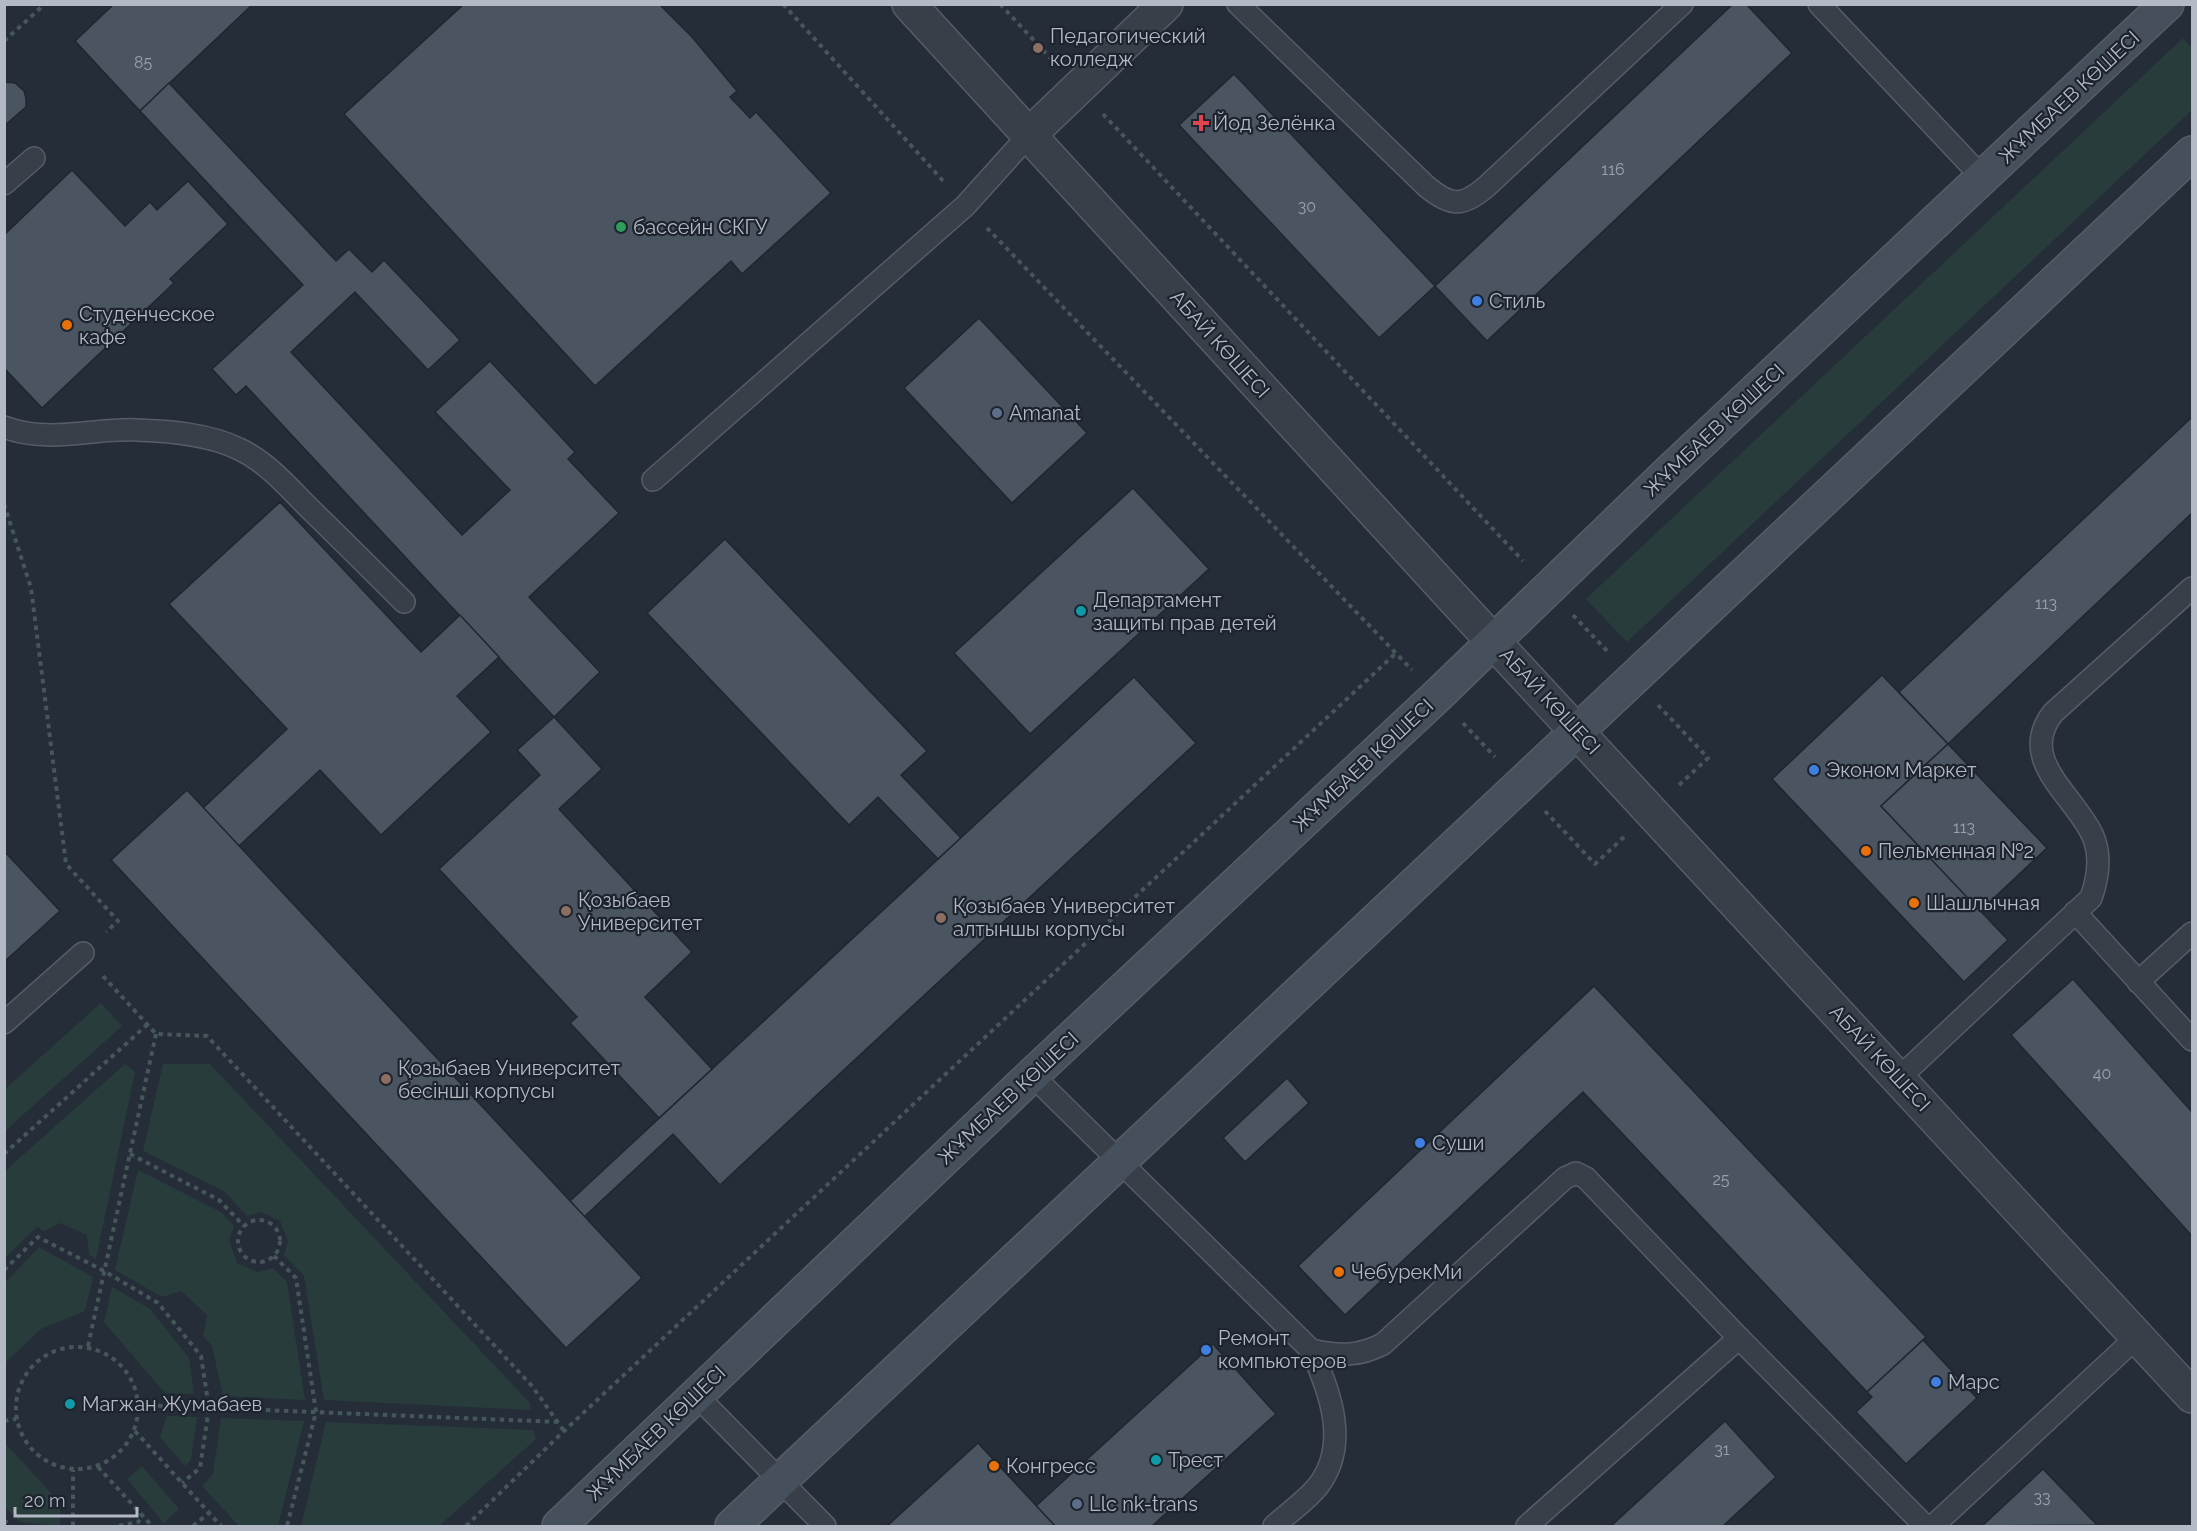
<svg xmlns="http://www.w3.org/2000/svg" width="2197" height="1531" font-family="Raleway,sans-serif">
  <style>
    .green { fill: #293c3c }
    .building { fill: #4b5562; stroke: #1f2630; stroke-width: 1.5 }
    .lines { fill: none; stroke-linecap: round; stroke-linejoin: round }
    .service-casing { stroke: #565d67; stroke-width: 24 }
    .minor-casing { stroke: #565d67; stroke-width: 36 }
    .tertiary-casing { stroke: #565d67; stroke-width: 36 }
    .secondary-casing { stroke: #565d67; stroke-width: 36 }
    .path { stroke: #465759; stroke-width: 4; stroke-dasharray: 4.5 4.5; stroke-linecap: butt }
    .service { stroke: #383f49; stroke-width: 21 }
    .minor { stroke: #383f49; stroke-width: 33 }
    .tertiary { stroke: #383f49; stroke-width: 33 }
    .secondary { stroke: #464f5c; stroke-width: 33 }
    .education-dot { fill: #8d6e63; stroke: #1d242e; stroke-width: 2 }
    .health-dot { fill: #e0444e; stroke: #1d242e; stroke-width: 2 }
    .leisure-dot { fill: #2e9e5b; stroke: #1d242e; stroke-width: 2 }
    .shop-dot { fill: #3f7fe0; stroke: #1d242e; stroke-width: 2 }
    .food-dot { fill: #e8710a; stroke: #1d242e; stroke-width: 2 }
    .service-dot { fill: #5c6f8a; stroke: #1d242e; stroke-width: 2 }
    .culture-dot { fill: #0f9aa8; stroke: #1d242e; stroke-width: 2 }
    .labels { text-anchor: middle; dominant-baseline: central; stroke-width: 4.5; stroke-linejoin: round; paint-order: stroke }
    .number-label { font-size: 16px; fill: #99a1ac }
    .poi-label { font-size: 20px; fill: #b3bac5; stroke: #1d242e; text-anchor: start }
    .street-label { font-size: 20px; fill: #b3bac5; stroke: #1d242e }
  </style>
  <rect width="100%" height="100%" fill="#242d38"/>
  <g class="green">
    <path d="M 2183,38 L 2192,48 L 2192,110 L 1627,642 L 1586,599 Z"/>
    <path d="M 101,1003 L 122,1026 L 5,1131 L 5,1089 Z"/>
    <path d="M 125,1064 L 135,1072 L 96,1259 L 89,1255 L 87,1235 L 60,1223 L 44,1231 L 37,1227 L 5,1258 L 5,1171 Z"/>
    <path d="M 163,1064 L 210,1064 L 530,1403 L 531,1410 L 324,1400 L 304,1276 L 284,1255 L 288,1241 L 280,1221 L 261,1212 L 247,1216 L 224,1191 L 143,1151 Z"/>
    <path d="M 138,1170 L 221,1212 L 234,1226 L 229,1241 L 237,1263 L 258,1272 L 273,1268 L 287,1282 L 305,1400 L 223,1396 L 212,1346 L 203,1336 L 207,1315 L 181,1291 L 162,1297 L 115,1270 Z"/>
    <path d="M 39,1247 L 93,1277 L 85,1311 L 41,1329 L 5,1363 L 5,1283 Z"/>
    <path d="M 112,1287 L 150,1309 L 189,1358 L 194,1394 L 165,1393 L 104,1322 Z"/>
    <path d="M 167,1416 L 197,1417 L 191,1460 L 185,1466 L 160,1437 Z"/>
    <path d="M 221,1418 L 304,1421 L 278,1526 L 239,1526 L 202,1486 L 213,1474 Z"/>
    <path d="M 326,1422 L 534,1430 L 536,1439 L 439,1526 L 301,1526 Z"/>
    <path d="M 5,1443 L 60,1503 L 60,1526 L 20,1522 L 5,1507 Z"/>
    <path d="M 142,1466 L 179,1509 L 164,1523 L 127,1479 Z"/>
  </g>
  <g class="building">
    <path d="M 114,4 L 253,4 L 140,111 L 75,41 Z"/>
    <path d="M 464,4 L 659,4 L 692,37 L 737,91 L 730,97 L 750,118 L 756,112 L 831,193 L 742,274 L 731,261 L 595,386 L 344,114 Z"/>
    <path d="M 1733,4 L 1746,4 L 1792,53 L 1487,341 L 1435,286 Z"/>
    <path d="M 1234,74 L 1435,286 L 1379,338 L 1179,125 Z"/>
    <path d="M 4,82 L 15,83 L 24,91 L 26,98 L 26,107 L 4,126 Z"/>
    <path d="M 169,83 L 336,261 L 349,249 L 372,272 L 384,260 L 460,340 L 428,370 L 355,292 L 291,352 L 462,535 L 510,490 L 435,412 L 490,361 L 575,452 L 568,459 L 619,513 L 529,597 L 600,672 L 554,717 L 246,386 L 236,395 L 212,369 L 303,285 L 140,111 Z"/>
    <path d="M 72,170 L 125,226 L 150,202 L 157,210 L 188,181 L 228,224 L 170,279 L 174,283 L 42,408 L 4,368 L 4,235 Z"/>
    <path d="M 979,318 L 1087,433 L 1012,503 L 904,388 Z"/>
    <path d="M 2192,417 L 2192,513 L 1948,744 L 1899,692 Z"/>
    <path d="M 1133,488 L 1209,569 L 1030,734 L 954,653 Z"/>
    <path d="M 280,502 L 421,652 L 460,615 L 499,657 L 457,696 L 491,732 L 381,835 L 320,770 L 239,846 L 203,808 L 287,729 L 169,604 Z"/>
    <path d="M 725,539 L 927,751 L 901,775 L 961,838 L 938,859 L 878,797 L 849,825 L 647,613 Z"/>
    <path d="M 1882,675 L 1948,744 L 1881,806 L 2008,940 L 1964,982 L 1772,779 Z"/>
    <path d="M 1134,677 L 1196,743 L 720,1185 L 673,1134 L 584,1217 L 570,1201 Z"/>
    <path d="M 554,717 L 602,769 L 559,809 L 692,952 L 645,997 L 712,1069 L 659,1118 L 570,1023 L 577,1017 L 439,869 L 540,775 L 517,750 Z"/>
    <path d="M 1948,744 L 2047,848 L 1980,911 L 1881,806 Z"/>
    <path d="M 187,790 L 642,1278 L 566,1348 L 111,860 Z"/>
    <path d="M 4,851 L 60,911 L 4,962 Z"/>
    <path d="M 2073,979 L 2192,1112 L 2192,1236 L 2011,1035 Z"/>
    <path d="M 1594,986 L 1926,1337 L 1867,1392 L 1583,1092 L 1345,1315 L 1298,1266 Z"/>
    <path d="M 1287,1078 L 1309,1103 L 1245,1162 L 1223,1138 Z"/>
    <path d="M 1923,1340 L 1977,1398 L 1906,1464 L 1856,1412 L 1872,1397 L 1867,1392 Z"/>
    <path d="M 1213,1344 L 1276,1414 L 1152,1526 L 1055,1526 L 1036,1506 Z"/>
    <path d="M 1725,1421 L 1776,1477 L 1723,1526 L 1611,1526 Z"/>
    <path d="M 978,1443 L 1055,1526 L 887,1526 Z"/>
    <path d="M 2043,1469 L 2097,1525 L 1982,1526 Z"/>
  </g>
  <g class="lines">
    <g class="service-casing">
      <g id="service">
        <path d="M 1238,4 L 1426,186 C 1451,207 1463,207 1487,186 L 1682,4"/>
        <path d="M 1819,4 L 1983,178"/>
        <path d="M 4,184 L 34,158"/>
        <path d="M 4,427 C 47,444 93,428 136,430 C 169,431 209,434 239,449 C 267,462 288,487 309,508 C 341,539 372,570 404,602"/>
        <path d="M 653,480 L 965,206 L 1029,135"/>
        <path d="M 2075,912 L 2192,1040"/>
        <path d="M 2138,982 L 2192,933"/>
        <path d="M 4,1023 L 83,953"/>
        <path d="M 1032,1075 L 1311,1350 C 1330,1391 1350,1445 1318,1486 C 1306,1501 1288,1513 1274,1526"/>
        <path d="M 1899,1078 L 2091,898 C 2098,878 2102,855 2092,834 C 2072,793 2017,759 2053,713 L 2192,588"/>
        <path d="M 1311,1350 C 1338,1356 1358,1357 1383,1344 L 1565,1178 L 1576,1173 L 1586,1178 L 1739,1338"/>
        <path d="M 695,1394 L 825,1526"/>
        <path d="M 1527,1526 L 1739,1338 L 1925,1526"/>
        <path d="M 1933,1526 L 2138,1336"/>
      </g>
    </g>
    <g class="minor-casing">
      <path id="minor" d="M 1029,135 L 1166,4"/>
    </g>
    <g class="tertiary-casing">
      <path id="tertiary" d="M 909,4 L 1454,599 L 2192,1396"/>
    </g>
    <g class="secondary-casing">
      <g id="secondary">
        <path d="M 559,1526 L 1032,1075 L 1437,696 L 1668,473 L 2167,4"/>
        <path d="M 732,1526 L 2192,153"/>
      </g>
    </g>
    <g class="path">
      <path d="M 783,4 L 945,183"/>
      <path d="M 1000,4 L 1053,61"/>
      <path d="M 4,41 L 45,4"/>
      <path d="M 1103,114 L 1523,561"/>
      <path d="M 987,228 L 1412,670"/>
      <path d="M 4,504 L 31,588 L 66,864 L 118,921 L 106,932"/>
      <path d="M 1573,615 L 1607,651"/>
      <path d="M 1658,705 L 1708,758 L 1677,787"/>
      <path d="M 1463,723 L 1495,757"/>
      <path d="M 1545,811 L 1595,864 L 1624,837"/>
      <path d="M 103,976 L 156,1034 L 207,1036 L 532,1386 L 564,1431"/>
      <path d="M 4,1154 L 148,1024"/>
      <path d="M 130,1154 L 219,1200 L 244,1226"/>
      <circle cx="259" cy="1241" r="21"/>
      <path d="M 274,1256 L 296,1278 L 316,1412 L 287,1526"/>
      <path d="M 4,1270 L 38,1237 L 104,1271 L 158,1303 L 201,1356 L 209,1408 L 200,1468 L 182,1483"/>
      <path d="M 88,1346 L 156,1034"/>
      <circle cx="77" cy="1408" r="61"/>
      <path d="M 140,1405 L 559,1422"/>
      <path d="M 4,1421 L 16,1419"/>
      <path d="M 135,1431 L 221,1526"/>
      <path d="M 98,1467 L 152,1526"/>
      <path d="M 4,1520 L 11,1526"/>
      <path d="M 73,1526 L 73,1470"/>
      <path d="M 119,1526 L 138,1522 L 143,1517"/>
      <path d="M 193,1526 L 209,1513"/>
      <path d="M 466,1526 L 564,1431 L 1396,653"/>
    </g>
    <use href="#service" class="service"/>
    <use href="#minor" class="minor"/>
    <use href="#tertiary" class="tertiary"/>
    <use href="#secondary" class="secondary"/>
  </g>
  <g class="education-dot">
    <circle cx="1038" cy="48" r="6"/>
    <circle cx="566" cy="911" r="6"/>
    <circle cx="941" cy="918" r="6"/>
    <circle cx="386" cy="1079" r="6"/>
  </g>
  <path class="health-dot" d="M1198 114h6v6h6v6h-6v6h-6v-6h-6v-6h6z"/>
  <circle class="leisure-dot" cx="621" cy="227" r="6"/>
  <g class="shop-dot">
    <circle cx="1477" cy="301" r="6"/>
    <circle cx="1814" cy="770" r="6"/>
    <circle cx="1420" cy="1143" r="6"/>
    <circle cx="1206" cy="1350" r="6"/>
    <circle cx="1936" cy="1382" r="6"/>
  </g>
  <g class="food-dot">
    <circle cx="67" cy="325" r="6"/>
    <circle cx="1866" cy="851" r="6"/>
    <circle cx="1914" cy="903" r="6"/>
    <circle cx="1339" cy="1272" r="6"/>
    <circle cx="994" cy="1466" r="6"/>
  </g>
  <g class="service-dot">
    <circle cx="997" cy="413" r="6"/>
    <circle cx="1077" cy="1504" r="6"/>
  </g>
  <g class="culture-dot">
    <circle cx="1081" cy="611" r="6"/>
    <circle cx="70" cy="1404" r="6"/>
    <circle cx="1156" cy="1460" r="6"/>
  </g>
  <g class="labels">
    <g class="number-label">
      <text x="143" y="62">85</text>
      <text x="1613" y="169">116</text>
      <text x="1307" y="206">30</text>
      <text x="2046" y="603">113</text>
      <text x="1964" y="827">113</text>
      <text x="2102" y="1073">40</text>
      <text x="1721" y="1179">25</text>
      <text x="1722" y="1449">31</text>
      <text x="2042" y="1497">33</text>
    </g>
    <g class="poi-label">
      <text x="1050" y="36">Педагогический<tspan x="1050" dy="23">колледж</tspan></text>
      <text x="1213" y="123">Йод Зелёнка</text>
      <text x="633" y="227">бассейн СКГУ</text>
      <text x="1489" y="301">Стиль</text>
      <text x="79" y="314">Студенческое<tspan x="79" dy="23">кафе</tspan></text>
      <text x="1009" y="413">Amanat</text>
      <text x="1093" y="600">Департамент<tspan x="1093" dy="23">защиты прав детей</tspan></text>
      <text x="1826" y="770">Эконом Маркет</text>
      <text x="1878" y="851">Пельменная №2</text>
      <text x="578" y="900">Қозыбаев<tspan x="578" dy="23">Университет</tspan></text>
      <text x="1926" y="903">Шашлычная</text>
      <text x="953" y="906">Қозыбаев Университет<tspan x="953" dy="23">алтыншы корпусы</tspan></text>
      <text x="398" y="1068">Қозыбаев Университет<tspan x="398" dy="23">бесінші корпусы</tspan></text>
      <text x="1432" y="1143">Суши</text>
      <text x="1351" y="1272">ЧебурекМи</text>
      <text x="1218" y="1338">Ремонт<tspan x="1218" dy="23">компьютеров</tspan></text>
      <text x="1948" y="1382">Марс</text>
      <text x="82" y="1404">Магжан Жумабаев</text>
      <text x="1168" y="1460">Трест</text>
      <text x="1006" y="1466">Конгресс</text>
      <text x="1089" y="1504">Llc nk-trans</text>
    </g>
    <g class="street-label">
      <text transform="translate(2069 97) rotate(-43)">ЖҰМБАЕВ КӨШЕСІ</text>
      <text transform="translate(1220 344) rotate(48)">АБАЙ КӨШЕСІ</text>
      <text transform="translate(1714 430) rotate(-43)">ЖҰМБАЕВ КӨШЕСІ</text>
      <text transform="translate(1550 701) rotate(47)">АБАЙ КӨШЕСІ</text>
      <text transform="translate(1363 765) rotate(-43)">ЖҰМБАЕВ КӨШЕСІ</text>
      <text transform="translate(1880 1058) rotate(47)">АБАЙ КӨШЕСІ</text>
      <text transform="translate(1008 1098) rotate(-43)">ЖҰМБАЕВ КӨШЕСІ</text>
      <text transform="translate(656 1433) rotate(-44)">ЖҰМБАЕВ КӨШЕСІ</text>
    </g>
  </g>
  <rect width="2197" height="1531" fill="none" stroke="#b3bac5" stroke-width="12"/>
  <path d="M15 1507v9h122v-9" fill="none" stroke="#b3bac5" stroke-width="3"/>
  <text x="24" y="1507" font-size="18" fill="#b3bac5" stroke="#1d242e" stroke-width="4.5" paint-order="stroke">20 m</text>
</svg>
